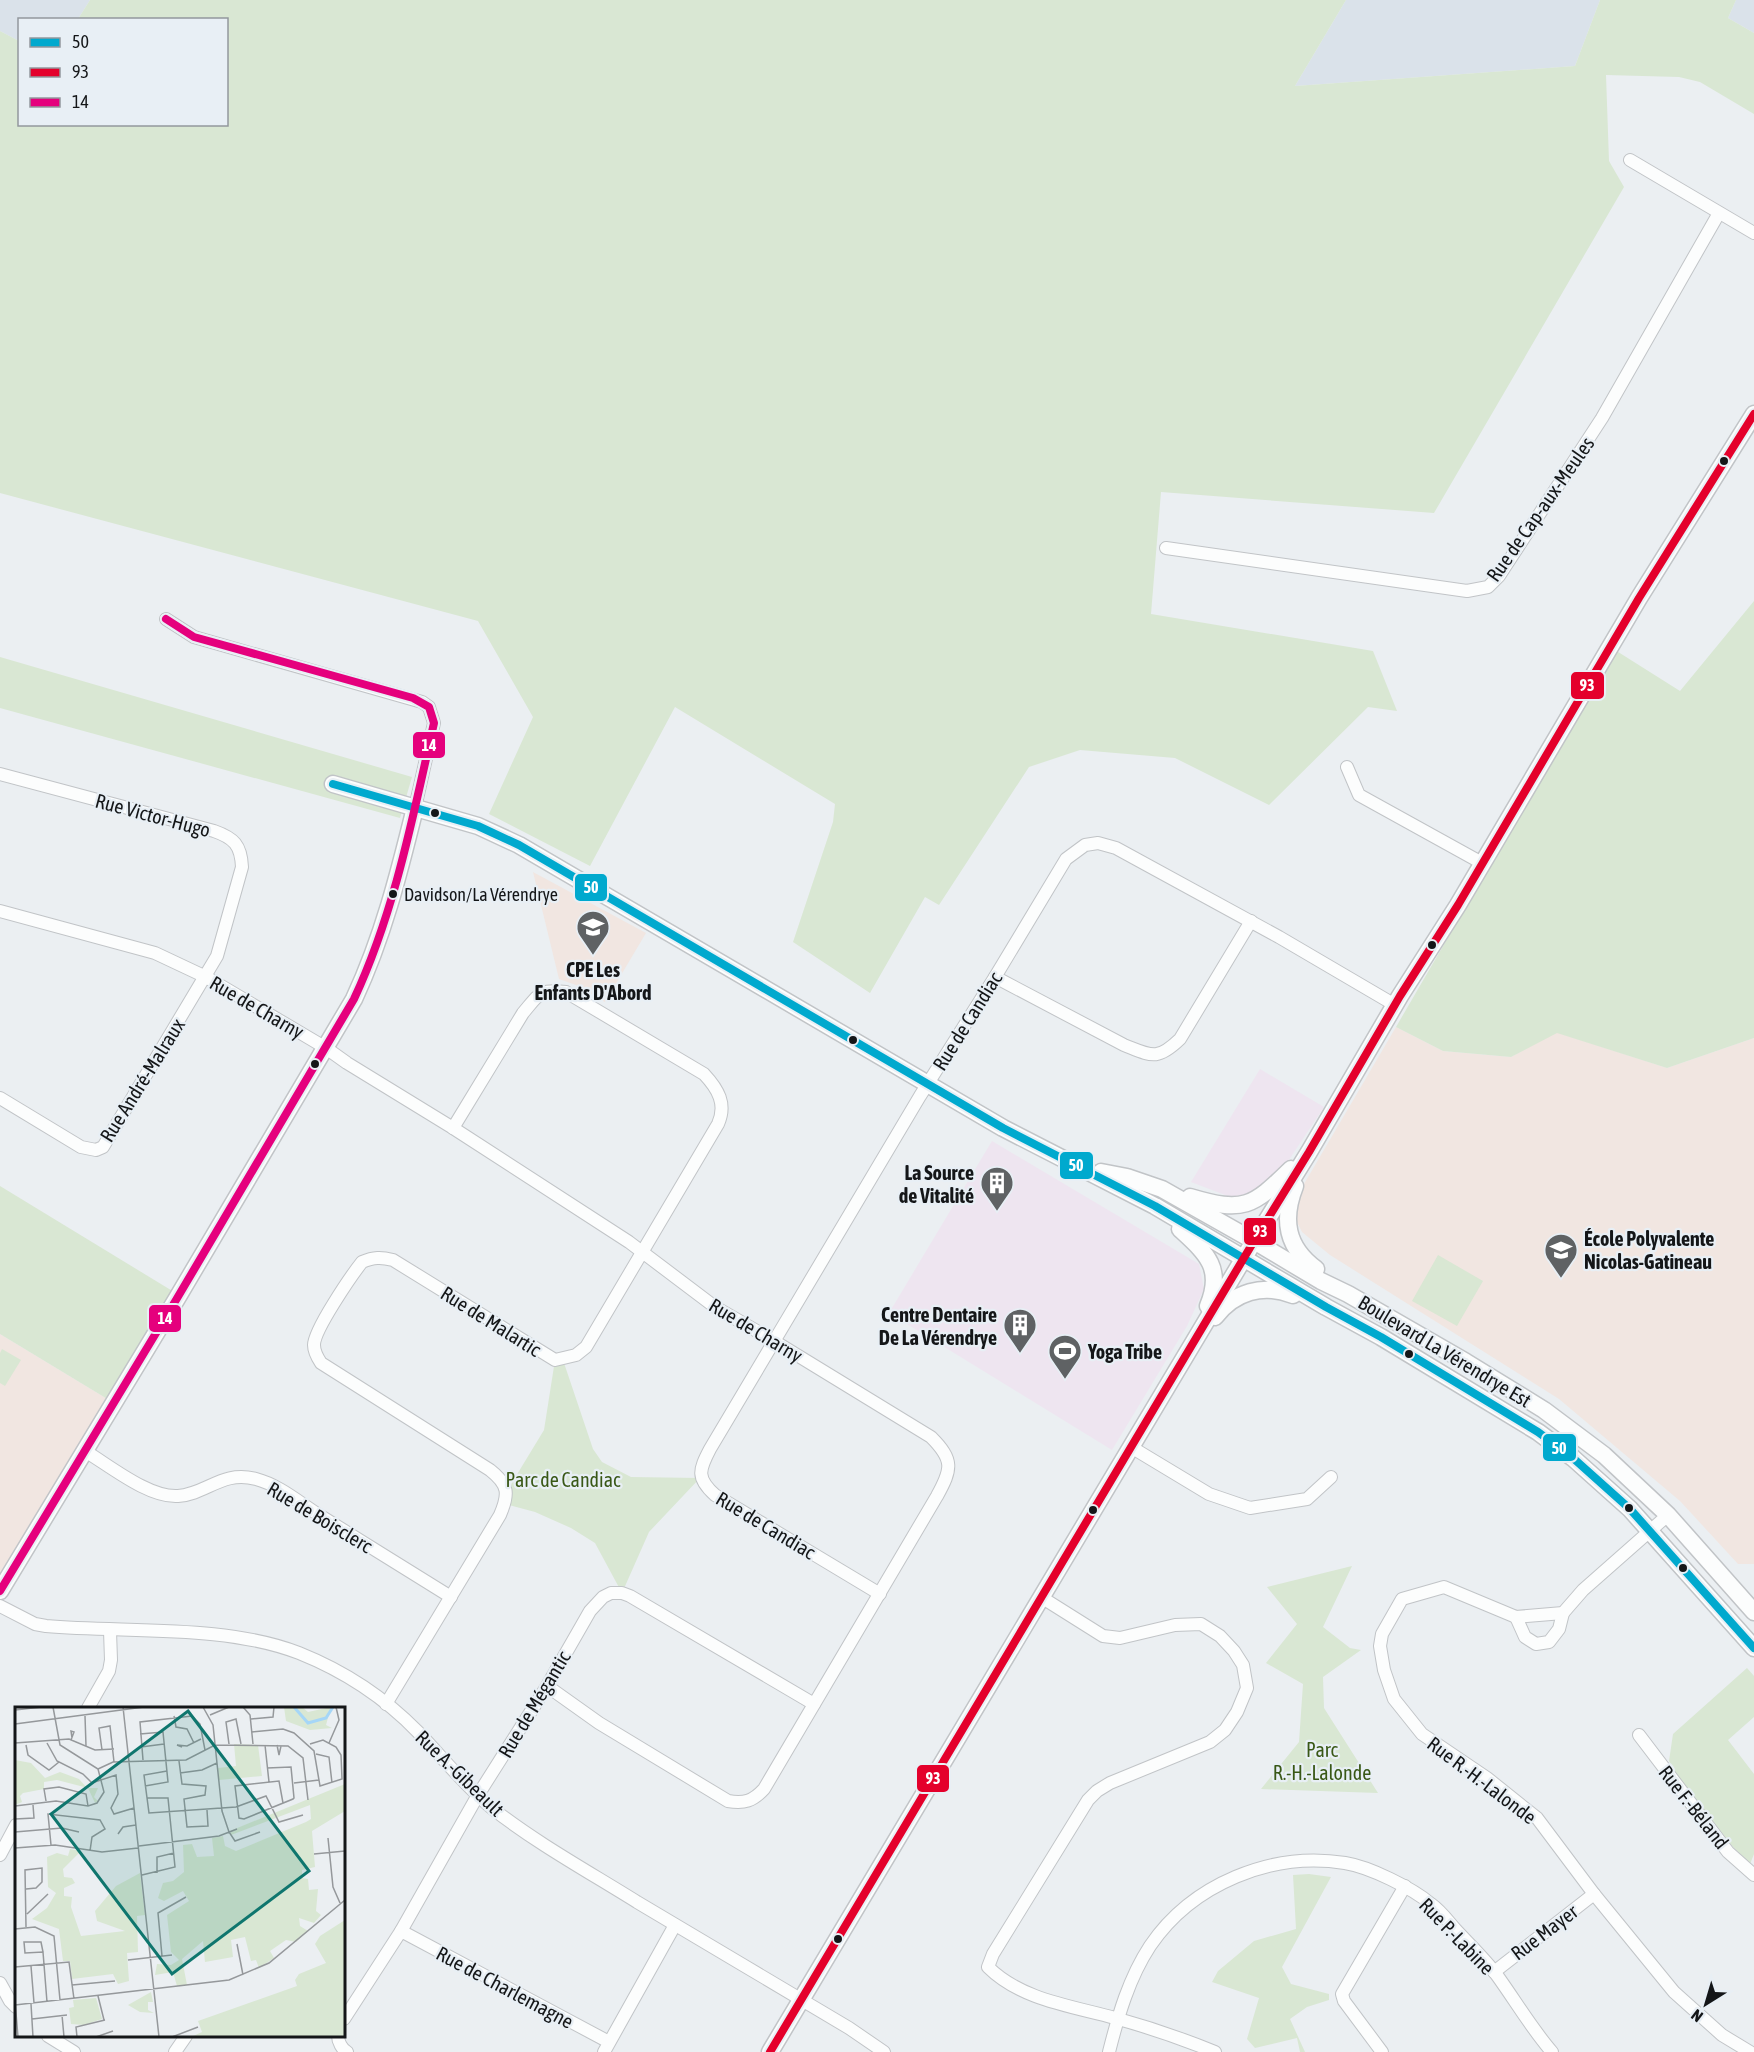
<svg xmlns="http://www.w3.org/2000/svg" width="1754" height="2052" font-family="'Asap Condensed',sans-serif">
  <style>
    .commercial { fill: #eee5f0 }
    .built { fill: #dae2ea }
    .education { fill: #f1e6e1 }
    .green { fill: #d9e7d3 }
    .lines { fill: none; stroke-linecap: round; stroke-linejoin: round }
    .street-casing { stroke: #c1c4c7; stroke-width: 14 }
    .secondary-casing { stroke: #c1c4c7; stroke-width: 19 }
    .street { stroke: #fcfdfd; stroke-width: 12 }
    .secondary { stroke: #fcfdfd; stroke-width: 16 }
    .bus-1-casing { stroke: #e8eff5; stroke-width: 12 }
    .bus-2-casing { stroke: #e8eff5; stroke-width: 12 }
    .bus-3-casing { stroke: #e8eff5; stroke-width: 12 }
    .bus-1 { stroke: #00a9ce; stroke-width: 8 }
    .bus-2 { stroke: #e4002b; stroke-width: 8 }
    .bus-3 { stroke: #e5007d; stroke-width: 8 }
    .bus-dot { fill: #141618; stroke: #e8eff5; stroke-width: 2 }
    .labels { text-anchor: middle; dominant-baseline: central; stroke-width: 4.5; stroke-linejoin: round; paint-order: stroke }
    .bus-label { font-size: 18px; fill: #141618; stroke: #e8eff5; text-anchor: start }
    .street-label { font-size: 20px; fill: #141618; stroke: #e8eff5 }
    .poi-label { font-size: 20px; font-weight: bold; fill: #141618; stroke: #e8eff5; text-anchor: end }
    .park-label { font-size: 20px; fill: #395816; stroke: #e8eff5 }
    .inset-river { fill: none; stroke: #a5d6f7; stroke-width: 3 }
    .inset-road { fill: none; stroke: #95989b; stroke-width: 1.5 }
    .view { fill: #0f766e; fill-opacity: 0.15; stroke: #0f766e; stroke-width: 3 }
    .inset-edge { fill: none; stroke: #141618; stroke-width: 3 }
    .line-badge { stroke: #e8eff5; stroke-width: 2 }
    .badge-label { font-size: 16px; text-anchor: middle; font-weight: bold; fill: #fff }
  </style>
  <rect width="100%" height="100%" fill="#ebeff2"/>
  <g class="commercial">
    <path d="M 1260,1069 L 1324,1107 L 1269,1190 L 1233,1198 L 1191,1182 Z"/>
    <path d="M 992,1141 L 1199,1264 L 1204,1289 L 1187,1326 L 1112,1450 L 889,1313 Z"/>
  </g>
  <g class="built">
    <path d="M 0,0 L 90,0 L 78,19 L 20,20 L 19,41 L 0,31 Z"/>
    <path d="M 1346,0 L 1600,0 L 1575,66 L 1295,86 Z"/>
    <path d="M 1736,0 L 1754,0 L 1754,33 L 1728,18 Z"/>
  </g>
  <g class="education">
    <path d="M 533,872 L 646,933 L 605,1002 L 576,985 L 559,979 Z"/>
    <path d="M 1396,1027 L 1443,1051 L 1511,1057 L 1556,1032 L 1667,1068 L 1754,1038 L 1754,1564 L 1738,1564 L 1680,1501 L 1559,1399 L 1330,1255 L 1302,1232 L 1295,1218 L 1294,1201 Z"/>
    <path d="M 0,1334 L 114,1403 L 0,1591 Z"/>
  </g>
  <g class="green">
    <path d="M 90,0 L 1346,0 L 1295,86 L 1575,66 L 1600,0 L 1736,0 L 1728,18 L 1754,33 L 1754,114 L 1700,82 L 1679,77 L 1606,75 L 1609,161 L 1624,187 L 1434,513 L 1161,492 L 1151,614 L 1373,651 L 1397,711 L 1368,707 L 1269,805 L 1175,758 L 1080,750 L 1029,767 L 939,905 L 925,897 L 870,993 L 793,942 L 833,822 L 835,804 L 675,707 L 590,866 L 489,814 L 533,717 L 478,621 L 0,493 L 0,31 L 19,41 L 20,124 L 226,124 L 226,20 L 78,19 Z"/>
    <path d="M 1754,601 L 1754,1038 L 1667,1068 L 1557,1033 L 1511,1057 L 1443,1051 L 1396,1027 L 1615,650 L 1680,691 Z"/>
    <path d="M 0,657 L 412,777 L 400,818 L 0,708 Z"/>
    <path d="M 0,1186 L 179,1295 L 114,1403 L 0,1334 Z"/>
    <path d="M 1438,1255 L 1483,1281 L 1457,1326 L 1412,1301 Z"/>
    <path d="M 2,1349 L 21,1360 L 5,1386 L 0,1383 L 0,1353 Z"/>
    <path d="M 555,1360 L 563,1360 L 593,1449 L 602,1462 L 631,1477 L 700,1478 L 649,1532 L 622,1593 L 595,1543 L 571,1528 L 535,1512 L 505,1504 L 507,1491 L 544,1430 Z"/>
    <path d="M 1352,1566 L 1323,1627 L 1350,1648 L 1361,1650 L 1323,1677 L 1324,1708 L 1378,1793 L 1261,1789 L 1299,1742 L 1303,1684 L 1266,1663 L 1297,1624 L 1267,1587 Z"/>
    <path d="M 1747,1668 L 1754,1676 L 1754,1717 L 1728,1740 L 1754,1774 L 1754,1854 L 1750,1864 L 1733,1847 L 1674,1772 L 1669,1761 L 1673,1734 Z"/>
    <path d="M 1309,1874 L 1331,1877 L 1282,1967 L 1291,1984 L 1329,1994 L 1329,2000 L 1307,2007 L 1290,2019 L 1305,2052 L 1300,2052 L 1297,2038 L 1255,2048 L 1247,2039 L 1259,1998 L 1212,1982 L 1218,1971 L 1254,1941 L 1296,1929 L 1293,1875 Z"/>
  </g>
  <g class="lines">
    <g class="street-casing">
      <g id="street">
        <path d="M 1630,160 L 1754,233"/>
        <path d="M 1166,548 L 1467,591 L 1488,587 L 1499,576 L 1602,418 L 1719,213"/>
        <path d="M 166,619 L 194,637 L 422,702 L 429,707 L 434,723 L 415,808"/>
        <path d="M 1347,767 L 1359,795 L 1482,863"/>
        <path d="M 0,774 L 214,831 C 234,838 241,845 242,867 L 217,956 L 103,1147 L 96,1150 L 81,1147 L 0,1098"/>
        <path d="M 0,911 L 155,953 L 206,977 L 326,1048 L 347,1063 L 453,1128 L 629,1242 L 715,1307 L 774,1341 L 931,1437 C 954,1460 952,1469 937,1496 L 764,1789 C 753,1801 744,1804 728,1801 L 599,1723 L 547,1686"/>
        <path d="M 995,977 L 1124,1045 C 1152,1056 1157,1061 1180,1039 L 1251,921"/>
        <path d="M 1131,1447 L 1209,1494 L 1250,1508 L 1307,1499 L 1331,1477"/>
        <path d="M 85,1451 C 110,1466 149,1498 178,1496 C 207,1494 222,1470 256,1479 C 279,1485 300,1503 319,1515 C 363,1542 407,1570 451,1597"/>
        <path d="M 1668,1515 L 1583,1590 L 1563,1613 L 1516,1617 L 1444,1587 L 1402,1599 L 1382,1634 L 1380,1646 L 1384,1670 L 1394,1699 L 1422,1734 L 1487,1778 L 1537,1818 L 1594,1894 L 1674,1992 L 1722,2035 L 1750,2052"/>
        <path d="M 880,1594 L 715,1495 C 696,1478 699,1470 710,1449 L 920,1096 L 995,977 L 1066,859 L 1085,845 L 1098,843 L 1116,848 L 1279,937 L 1395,1005"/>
        <path d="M 1041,1597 L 1103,1636 L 1120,1638 L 1175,1625 L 1201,1624 L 1220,1636 L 1234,1651 L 1243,1665 L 1247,1688 L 1237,1712 L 1225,1730 L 1210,1742 L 1110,1783 L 1097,1791 L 1088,1800 L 993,1954 L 988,1967 C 1021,2000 1072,2006 1115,2018 C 1148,2027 1183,2039 1215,2052"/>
        <path d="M 0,1606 L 35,1624 L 46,1626 C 126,1633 224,1624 299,1653 C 344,1671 385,1698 418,1732 C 443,1758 465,1786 493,1809 C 538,1844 589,1872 637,1902 C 708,1944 778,1986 849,2028 L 884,2052"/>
        <path d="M 1516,1617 L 1525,1637 L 1536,1644 L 1549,1642 L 1559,1629 L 1563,1613"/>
        <path d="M 386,1704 L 500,1515 C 509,1494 509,1485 490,1470 L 321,1363 C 317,1357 314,1352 314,1345 C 314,1330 351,1276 362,1262 C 374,1257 381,1257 393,1260 L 555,1360 L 576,1355 L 586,1347 L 718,1124 C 727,1104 718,1089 704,1074 L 566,992 C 539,989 540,993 523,1013 L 453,1128"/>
        <path d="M 88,1708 L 109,1671 L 111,1660 L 110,1631"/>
        <path d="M 1639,1735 L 1728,1852 L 1754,1875"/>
        <path d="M 0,1855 L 16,1825"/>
        <path d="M 401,1931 L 609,2042"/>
        <path d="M 1494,1972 L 1594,1894"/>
        <path d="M 0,1983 L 10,2001 L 16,2007"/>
        <path d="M 344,2019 L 401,1931 L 478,1795 L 547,1686 L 590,1611 L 603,1597 L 611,1593 L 622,1593 L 630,1596 L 814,1704"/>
        <path d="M 48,2036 L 74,2052"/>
        <path d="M 338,2036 C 338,2042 342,2049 347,2052"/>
        <path d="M 175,2052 L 186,2036"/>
        <path d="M 604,2052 L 675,1925"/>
        <path d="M 1109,2052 C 1118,2016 1129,1978 1150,1946 C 1192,1884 1272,1851 1345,1863 C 1370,1867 1412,1888 1431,1904 C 1441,1911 1448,1921 1456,1930 C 1469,1944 1485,1959 1496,1974 C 1515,2000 1531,2028 1552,2052"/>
        <path d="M 1382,2052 L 1344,2001 L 1342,1994 L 1405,1886"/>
      </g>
    </g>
    <g class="secondary-casing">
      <g id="secondary">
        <path d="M 333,784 L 478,826 L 519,845 L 1003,1128 L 1155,1206 L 1326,1307 L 1381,1337 L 1538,1432 L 1573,1458 L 1630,1509 L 1754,1648"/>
        <path d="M 1101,1172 L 1127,1177 L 1162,1189 L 1254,1241 L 1321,1281 L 1348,1294 L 1466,1362 L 1544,1410 L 1604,1455 L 1668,1515 L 1754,1612"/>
        <path d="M 1295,1186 C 1282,1219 1286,1247 1316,1269"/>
        <path d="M 1190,1197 C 1244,1213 1252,1207 1291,1169"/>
        <path d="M 1180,1229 C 1206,1253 1224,1268 1208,1306"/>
        <path d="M 1215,1317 C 1234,1292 1263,1283 1293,1295"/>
        <path d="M 0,1591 L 176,1300 L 354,999 C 383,937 399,873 415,808"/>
        <path d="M 770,2052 L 1254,1241 L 1309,1152 L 1400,996 L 1458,905 L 1639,598 L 1754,414"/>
      </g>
    </g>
    <use href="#street" class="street"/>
    <use href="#secondary" class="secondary"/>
    <g class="bus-1-casing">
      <path id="bus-1" d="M 333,784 L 478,826 L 519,845 L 1003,1128 L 1155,1206 L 1326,1307 L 1381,1337 L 1538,1432 L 1573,1458 L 1630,1509 L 1754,1648"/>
    </g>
    <g class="bus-2-casing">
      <path id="bus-2" d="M 770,2052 L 1254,1241 L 1309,1152 L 1400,996 L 1458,905 L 1639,598 L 1754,414"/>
    </g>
    <g class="bus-3-casing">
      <path id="bus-3" d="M 0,1591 L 176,1300 L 354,999 C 395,911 413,816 434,723 L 429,707 L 413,698 L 194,637 L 166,619"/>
    </g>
    <use href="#bus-1" class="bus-1"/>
    <use href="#bus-2" class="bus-2"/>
    <use href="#bus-3" class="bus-3"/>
  </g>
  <defs>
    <g id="school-pin" transform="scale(1.725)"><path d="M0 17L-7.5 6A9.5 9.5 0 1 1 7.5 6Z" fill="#5f6264" stroke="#e8eff5"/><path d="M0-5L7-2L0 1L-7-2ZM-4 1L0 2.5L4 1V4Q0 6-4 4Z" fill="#fff"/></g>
    <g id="building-pin" transform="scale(1.725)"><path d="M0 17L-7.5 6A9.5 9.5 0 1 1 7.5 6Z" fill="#5f6264" stroke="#e8eff5"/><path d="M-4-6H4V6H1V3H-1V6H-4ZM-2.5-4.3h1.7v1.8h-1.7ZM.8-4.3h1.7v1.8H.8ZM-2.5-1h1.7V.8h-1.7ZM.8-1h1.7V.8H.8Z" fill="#fff"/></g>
    <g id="stadium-pin" transform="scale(1.725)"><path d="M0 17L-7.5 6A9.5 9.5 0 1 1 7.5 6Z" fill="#5f6264" stroke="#e8eff5"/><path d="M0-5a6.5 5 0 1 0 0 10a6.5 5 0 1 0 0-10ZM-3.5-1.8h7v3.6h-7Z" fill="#fff"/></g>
  </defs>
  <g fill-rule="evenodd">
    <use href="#school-pin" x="593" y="927"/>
    <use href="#building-pin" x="997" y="1183"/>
    <use href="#school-pin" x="1561" y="1250"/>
    <use href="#building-pin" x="1020" y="1325"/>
    <use href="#stadium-pin" x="1065" y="1351"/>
  </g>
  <g class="bus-dot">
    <circle cx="1724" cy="461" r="5"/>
    <circle cx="435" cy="813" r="5"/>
    <circle cx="393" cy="894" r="5"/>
    <circle cx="1432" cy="945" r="5"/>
    <circle cx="853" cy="1040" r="5"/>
    <circle cx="315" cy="1064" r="5"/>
    <circle cx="1409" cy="1354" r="5"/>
    <circle cx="1629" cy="1508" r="5"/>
    <circle cx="1093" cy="1510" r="5"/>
    <circle cx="1683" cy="1568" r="5"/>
    <circle cx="838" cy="1939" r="5"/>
  </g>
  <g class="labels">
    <g class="bus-label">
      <text x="404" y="894">Davidson/La Vérendrye</text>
    </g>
    <g class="street-label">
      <text transform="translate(1540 509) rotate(-55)">Rue de Cap-aux-Meules</text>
      <text transform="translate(153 815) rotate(15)">Rue Victor-Hugo</text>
      <text transform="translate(257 1007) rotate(30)">Rue de Charny</text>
      <text transform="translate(967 1021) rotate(-58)">Rue de Candiac</text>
      <text transform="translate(142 1080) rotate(-58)">Rue André-Malraux</text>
      <text transform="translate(491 1321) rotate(32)">Rue de Malartic</text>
      <text transform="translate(756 1330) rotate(31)">Rue de Charny</text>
      <text transform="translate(1445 1351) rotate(31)">Boulevard La Vérendrye Est</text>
      <text transform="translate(320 1517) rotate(31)">Rue de Boisclerc</text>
      <text transform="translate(766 1525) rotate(31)">Rue de Candiac</text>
      <text transform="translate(534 1704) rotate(-59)">Rue de Mégantic</text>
      <text transform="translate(460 1773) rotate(44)">Rue A.-Gibeault</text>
      <text transform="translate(1482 1780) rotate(37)">Rue R.-H.-Lalonde</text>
      <text transform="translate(1694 1807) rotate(52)">Rue F.-Béland</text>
      <text transform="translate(1544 1932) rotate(-37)">Rue Mayer</text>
      <text transform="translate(1457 1936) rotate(46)">Rue P.-Labine</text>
      <text transform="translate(505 1987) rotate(28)">Rue de Charlemagne</text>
    </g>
    <g class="poi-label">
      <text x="593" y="969" text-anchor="middle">CPE Les<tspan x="593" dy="23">Enfants D'Abord</tspan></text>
      <text x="974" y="1172">La Source<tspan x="974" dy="23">de Vitalité</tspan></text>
      <text x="1584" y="1238" text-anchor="start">École Polyvalente<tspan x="1584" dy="23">Nicolas-Gatineau</tspan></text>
      <text x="997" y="1314">Centre Dentaire<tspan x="997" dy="23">De La Vérendrye</tspan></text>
      <text x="1088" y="1351" text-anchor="start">Yoga Tribe</text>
    </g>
    <g class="park-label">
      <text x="563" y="1479">Parc de Candiac</text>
      <text x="1322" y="1749">Parc<tspan x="1322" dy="23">R.-H.-Lalonde</tspan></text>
    </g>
  </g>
  <g transform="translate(15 1707)">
    <rect width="330" height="330" fill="#ebeff2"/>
    <path d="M 269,0 L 287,0 L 293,5 L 316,0 L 311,18 L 317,21 L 295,23 L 271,14 ZM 219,37 L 243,38 L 247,69 L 204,73 L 203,61 L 221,59 ZM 0,53 L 16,56 L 30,71 L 45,65 L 64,72 L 72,81 L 83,81 L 79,90 L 83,94 L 80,96 L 73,81 L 42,73 L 29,75 L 29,82 L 8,86 L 5,89 L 7,95 L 0,98 ZM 330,77 L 330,104 L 297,124 L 300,160 L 287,163 L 287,171 L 293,172 L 294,183 L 303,182 L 301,204 L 306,208 L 299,216 L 284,211 L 285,219 L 293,224 L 281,235 L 271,233 L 255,244 L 259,251 L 244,261 L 241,253 L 236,254 L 230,230 L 216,233 L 218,250 L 190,255 L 188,234 L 167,252 L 172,278 L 162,279 L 158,265 L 140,268 L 142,257 L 156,258 L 164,253 L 156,245 L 152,208 L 174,194 L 168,184 L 149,194 L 143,191 L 148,176 L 158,174 L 169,165 L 168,138 L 177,137 L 182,150 L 199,149 L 197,131 L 208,129 L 210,139 L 221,144 L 291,115 L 296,112 L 295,98 L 216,128 L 215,124 ZM 55,142 L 66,144 L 48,162 L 49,170 L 57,171 L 60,176 L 49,181 L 49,189 L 57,190 L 56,200 L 66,229 L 110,224 L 82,214 L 80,204 L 101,179 L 125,166 L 130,208 L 122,209 L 123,245 L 112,246 L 114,274 L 103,277 L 98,267 L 57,272 L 55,254 L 48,254 L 44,222 L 17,212 L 32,201 L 41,186 L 33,180 L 32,150 L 42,146 L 53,149 ZM 330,213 L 330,330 L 176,330 L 187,325 L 183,314 L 282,279 L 280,273 L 284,267 L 311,256 L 300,237 L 305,229 ZM 136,285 L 138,295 L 133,295 L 133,303 L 139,306 L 125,305 L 113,298 ZM 81,291 L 87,312 L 69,318 L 56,317 L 54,301 L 59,300 L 58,293 Z" fill="#d9e7d3"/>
    <path class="inset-river" d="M 279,0 L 293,16 L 311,11 L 318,0"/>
    <path class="inset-road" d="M 108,0 L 144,330M 188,0 L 198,18 L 207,104 L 214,125 L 220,134 L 245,125M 228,0 L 235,8 L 238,37M 0,3 L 27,0M 195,8 L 214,0M 70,9 L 71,39M 159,9 L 161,20 L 172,22 L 179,36M 236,12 L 258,10 L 259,0M 0,17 L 129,0M 237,25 L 268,22 L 279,26 L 299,44 L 305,79 L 327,72 L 326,48 L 321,40 L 308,33 L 295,37M 125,27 L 148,25 L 153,75 L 130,79M 56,33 L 59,25 L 56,24 L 57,31M 0,36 L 54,32 L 80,43 L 99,42M 32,36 L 42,54 L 68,67 L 77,76 L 101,68 L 103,87 L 96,101 L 99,107 L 119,101M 314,36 L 324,13 L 321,0M 214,37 L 211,15 L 221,12 L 226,37M 11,38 L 13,48 L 34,63 L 44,55M 250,38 L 254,75M 262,38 L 264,48 L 266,39M 126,40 L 149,37M 167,40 L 162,38 L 172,39 L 186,32M 87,43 L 84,21 L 95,19 L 99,55M 301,47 L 314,50 L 317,76M 128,53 L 125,15 L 177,9 L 185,17 L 190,43M 164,54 L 167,77 L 191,79 L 190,88 L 169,92 L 172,120 L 193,119 L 192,103M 252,61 L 276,60 L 279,91 L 278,92 L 229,112 L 224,111 L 220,79 L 264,74 L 268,96M 83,62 L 98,55 L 171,53 L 200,38 L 273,39 L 288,51 L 293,93M 152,64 L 129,68 L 134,106 L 221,100 L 251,89 L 264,115 L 288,108M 165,66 L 187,63 L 202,56M 279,76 L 304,73M 31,94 L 29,82 L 44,80 L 71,87 L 73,99M 0,99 L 41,94 L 73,99 L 82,96 L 89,85 L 83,62 L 45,38 L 38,0M 0,112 L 19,111 L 18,98M 0,125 L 47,121 L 64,125M 103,127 L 108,120 L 121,118M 313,131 L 318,180 L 325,196M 36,138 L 33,107 L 85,113 L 90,122 L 77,130 L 75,144M 124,139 L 204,129 L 222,122M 0,141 L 40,138 L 87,145 L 123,141M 299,147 L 330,144M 142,166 L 142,150 L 159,146M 127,168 L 160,160 L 153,91 L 132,91M 12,207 L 33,187M 11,220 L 10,163 L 27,161 L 27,175 L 21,181 L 11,182M 0,222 L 20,220 L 39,229 L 45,293M 222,237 L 228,268M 28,245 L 26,235 L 9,235 L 10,246 L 28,245 L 32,295M 147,249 L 143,206 L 171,190M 113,253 L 157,248M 16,259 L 19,296M 0,260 L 54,255 L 59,292M 57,278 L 100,274M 83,289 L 89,313M 0,294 L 3,330M 16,297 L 18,330M 0,298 L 214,273 L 254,256 L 330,193M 47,308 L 49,330M 17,312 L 52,308M 62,330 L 61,320 L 90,313M 81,330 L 98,324M 157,330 L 183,320"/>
    <path class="view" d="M 173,4 L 294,164 L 157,267 L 36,107 Z"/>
    <rect width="330" height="330" class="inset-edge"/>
  </g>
  <g class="line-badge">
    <rect x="1570" y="671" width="35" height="29" rx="6" fill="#e4002b"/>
    <rect x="412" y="731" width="34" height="28" rx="6" fill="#e5007d"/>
    <rect x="574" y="873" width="34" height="29" rx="6" fill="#00a9ce"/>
    <rect x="1059" y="1151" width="35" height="29" rx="6" fill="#00a9ce"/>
    <rect x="1243" y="1217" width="34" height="29" rx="6" fill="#e4002b"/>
    <rect x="148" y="1304" width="34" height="29" rx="6" fill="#e5007d"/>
    <rect x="1542" y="1433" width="35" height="29" rx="6" fill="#00a9ce"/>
    <rect x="916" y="1764" width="34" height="29" rx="6" fill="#e4002b"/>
  </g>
  <g class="badge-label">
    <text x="1587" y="691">93</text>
    <text x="429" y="751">14</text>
    <text x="591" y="893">50</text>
    <text x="1076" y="1171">50</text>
    <text x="1260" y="1237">93</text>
    <text x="165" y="1324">14</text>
    <text x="1559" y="1454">50</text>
    <text x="933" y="1784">93</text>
  </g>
  <rect x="18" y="18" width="210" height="108" fill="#e8eff5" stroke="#93989d" stroke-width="1.5"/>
  <rect x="30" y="38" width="30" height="9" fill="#00a9ce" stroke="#93989d" stroke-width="1.5"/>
  <text x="72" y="48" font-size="18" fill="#141618">50</text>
  <rect x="30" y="68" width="30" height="9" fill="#e4002b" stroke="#93989d" stroke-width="1.5"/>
  <text x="72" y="78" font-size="18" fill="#141618">93</text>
  <rect x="30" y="98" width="30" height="9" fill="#e5007d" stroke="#93989d" stroke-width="1.5"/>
  <text x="72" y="108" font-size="18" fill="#141618">14</text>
  <g transform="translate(1706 2004) rotate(217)" stroke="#e8eff5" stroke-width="4.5" paint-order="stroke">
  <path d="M0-4.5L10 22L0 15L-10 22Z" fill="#141618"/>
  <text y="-9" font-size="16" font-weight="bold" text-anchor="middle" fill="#141618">N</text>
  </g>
</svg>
